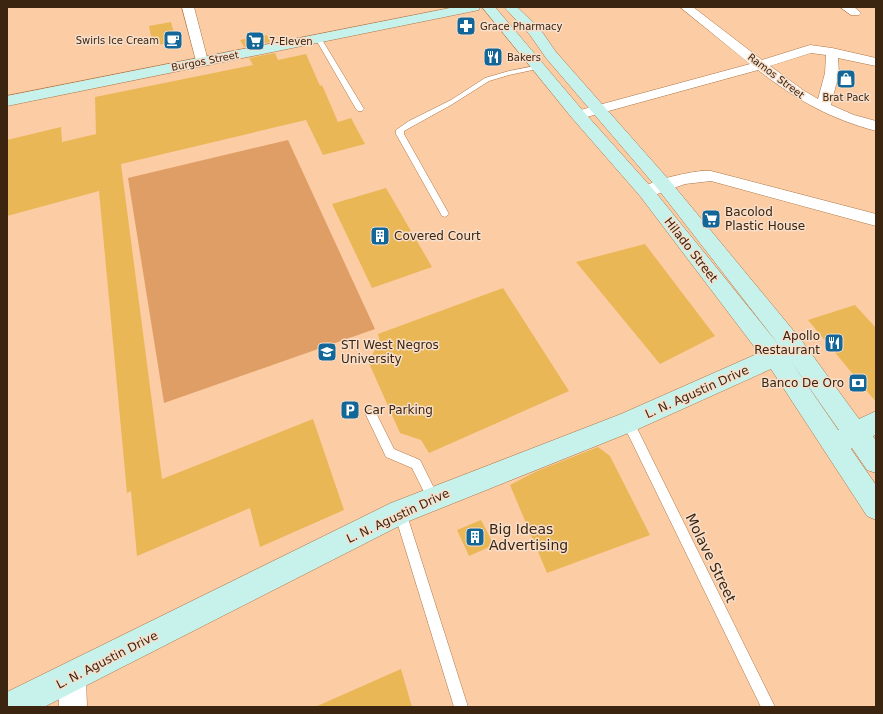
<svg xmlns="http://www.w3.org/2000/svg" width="883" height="714" font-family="'DejaVu Sans',sans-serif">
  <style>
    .green { fill: #df9e65 }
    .building { fill: #eab757 }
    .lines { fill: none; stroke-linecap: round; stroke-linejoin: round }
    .lane-casing { stroke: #ad7646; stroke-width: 1 }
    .street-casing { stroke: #ad7646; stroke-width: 1 }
    .secondary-casing { stroke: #ad7646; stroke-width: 1 }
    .lane { fill: #fff; fill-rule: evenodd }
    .street { fill: #fff; fill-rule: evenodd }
    .secondary { fill: #c7f2ec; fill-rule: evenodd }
    .labels { text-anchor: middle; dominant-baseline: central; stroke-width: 3; stroke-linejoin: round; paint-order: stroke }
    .far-poi-label { font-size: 10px; fill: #3b2510; stroke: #f7dfcb; text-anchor: start }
    .far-street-label { font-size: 10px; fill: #3b2510; stroke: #f7dfcb }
    .poi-label { font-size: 12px; fill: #3b2510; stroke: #f7dfcb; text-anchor: start }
    .street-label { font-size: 12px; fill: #3b2510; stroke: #f7dfcb }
    .near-poi-label { font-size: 14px; fill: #3b2510; stroke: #f7dfcb; text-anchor: start }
    .near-street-label { font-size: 14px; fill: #3b2510; stroke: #f7dfcb }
  </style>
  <rect width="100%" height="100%" fill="#fccca4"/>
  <path class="green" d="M 288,140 L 375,329 L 164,403 L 128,178 Z"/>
  <g class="building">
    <path d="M 171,22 L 176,41 L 153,46 L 149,26 Z"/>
    <path d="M 267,35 L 270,42 L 244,47 L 240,40 Z"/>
    <path d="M 275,53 L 278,60 L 306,54 L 320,86 L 322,85 L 338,122 L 351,118 L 365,144 L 323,155 L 306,120 L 121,164 L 162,479 L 313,419 L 344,510 L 260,547 L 250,508 L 137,556 L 131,491 L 127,493 L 99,191 L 7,216 L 7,140 L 61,127 L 62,142 L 96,134 L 95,97 L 253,65 L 249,58 Z"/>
    <path d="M 386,188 L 432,267 L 372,288 L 332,204 Z"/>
    <path d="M 645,244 L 715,336 L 660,364 L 576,262 Z"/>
    <path d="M 503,288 L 569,391 L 429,453 L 421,440 L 400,433 L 368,361 L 380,342 L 378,334 Z"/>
    <path d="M 855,305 L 876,328 L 876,402 L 808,320 Z"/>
    <path d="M 598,447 L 610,456 L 650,535 L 547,573 L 510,485 L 537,471 Z"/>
    <path d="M 481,520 L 494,545 L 469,556 L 457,530 Z"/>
    <path d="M 401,669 L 412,707 L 315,707 Z"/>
  </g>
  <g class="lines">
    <g class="lane-casing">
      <g id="lane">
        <path d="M 318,36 L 321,38 L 364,109 L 362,111 L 358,111 L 356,109 L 315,38 Z"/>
        <path d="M 540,65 L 543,67 L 542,68 L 509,75 L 489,81 L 451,105 L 404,131 L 404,134 L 449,214 L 445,217 L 442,216 L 396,134 L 396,130 L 409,121 L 451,100 L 485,78 L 509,71 Z"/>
        <path d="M 371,410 L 375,411 L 394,449 L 420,460 L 439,498 L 437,502 L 433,504 L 429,502 L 412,468 L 386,457 L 366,415 L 367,411 Z"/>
        <path d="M 628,417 L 632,418 L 775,707 L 761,707 L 624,426 L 623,422 L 624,418 Z"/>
        <path d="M 400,506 L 404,508 L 406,512 L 468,707 L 454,707 L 394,512 L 396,508 Z"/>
      </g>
    </g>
    <g class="street-casing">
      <g id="street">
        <path d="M 182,7 L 194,7 L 208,61 L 207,64 L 197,64 L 196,61 Z"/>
        <path d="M 680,7 L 693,7 L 762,60 L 810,45 L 832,48 L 876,58 L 876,66 L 838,58 L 839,73 L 831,105 L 854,115 L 876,121 L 876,131 C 828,118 797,100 758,70 L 583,118 L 578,119 L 573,118 L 571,115 L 573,112 L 750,64 ZM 811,53 L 826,55 L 825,73 L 818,99 L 803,90 L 770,66 Z"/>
        <path d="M 840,7 L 854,7 L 861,13 L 859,15 L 851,15 Z"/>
        <path d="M 702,171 L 711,171 L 876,214 L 876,226 L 711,181 L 685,184 L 646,198 L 640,196 L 638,192 C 644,181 689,172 702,171 Z"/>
        <path d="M 72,664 L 82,668 L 86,678 L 87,707 L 59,707 L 58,678 L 62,668 Z"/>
      </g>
    </g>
    <g class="secondary-casing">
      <g id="secondary">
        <path d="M 455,7 L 480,7 L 479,10 L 474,11 L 7,106 L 7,96 Z"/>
        <path d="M 482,7 L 495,7 L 584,112 L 652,188 L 779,345 L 658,189 L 546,58 L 530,35 L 504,7 L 517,7 L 540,29 L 556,52 L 670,181 L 802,341 L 859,419 L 876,411 L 876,435 L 873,436 L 876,441 L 876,473 L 867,470 L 852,448 L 851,449 L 876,485 L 876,520 L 867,516 L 771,369 L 636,430 L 409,521 L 44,707 L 7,707 L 7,692 L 391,503 L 621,414 L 759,353 L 640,196 L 572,118 ZM 790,360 L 839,430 L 838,430 Z"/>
      </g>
    </g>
    <use href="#lane" class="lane"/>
    <use href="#street" class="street"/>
    <use href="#secondary" class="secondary"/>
  </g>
  <defs>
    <g id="pharmacy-square" transform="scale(1)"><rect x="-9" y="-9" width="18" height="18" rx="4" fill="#136798" stroke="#f7dfcb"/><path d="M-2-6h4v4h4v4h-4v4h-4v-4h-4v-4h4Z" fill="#fff"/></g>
    <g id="cafe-square" transform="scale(1)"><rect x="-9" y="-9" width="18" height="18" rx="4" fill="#136798" stroke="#f7dfcb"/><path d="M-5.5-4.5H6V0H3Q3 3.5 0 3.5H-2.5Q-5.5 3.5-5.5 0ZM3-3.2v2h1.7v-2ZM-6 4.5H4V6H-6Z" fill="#fff"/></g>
    <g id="supermarket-square" transform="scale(1)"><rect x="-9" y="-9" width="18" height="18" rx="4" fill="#136798" stroke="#f7dfcb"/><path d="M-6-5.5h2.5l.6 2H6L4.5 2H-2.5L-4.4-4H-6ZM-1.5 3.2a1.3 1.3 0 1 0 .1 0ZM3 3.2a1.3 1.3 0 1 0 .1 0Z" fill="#fff"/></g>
    <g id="restaurant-square" transform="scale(1)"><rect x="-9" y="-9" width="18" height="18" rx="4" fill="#136798" stroke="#f7dfcb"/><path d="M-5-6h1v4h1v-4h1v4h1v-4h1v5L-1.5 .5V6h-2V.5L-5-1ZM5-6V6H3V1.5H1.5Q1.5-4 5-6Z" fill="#fff"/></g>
    <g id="shop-square" transform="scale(1)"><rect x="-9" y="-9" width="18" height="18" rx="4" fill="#136798" stroke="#f7dfcb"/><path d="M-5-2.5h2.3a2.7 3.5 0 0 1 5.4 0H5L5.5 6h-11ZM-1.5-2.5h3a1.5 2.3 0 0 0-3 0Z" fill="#fff"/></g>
    <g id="building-square" transform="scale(1)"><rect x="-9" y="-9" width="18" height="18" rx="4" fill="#136798" stroke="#f7dfcb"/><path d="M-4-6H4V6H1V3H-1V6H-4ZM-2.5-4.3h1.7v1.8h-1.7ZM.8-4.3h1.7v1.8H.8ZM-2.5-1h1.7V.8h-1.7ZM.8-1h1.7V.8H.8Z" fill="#fff"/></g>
    <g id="university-square" transform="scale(1)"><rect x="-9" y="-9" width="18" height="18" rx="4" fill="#136798" stroke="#f7dfcb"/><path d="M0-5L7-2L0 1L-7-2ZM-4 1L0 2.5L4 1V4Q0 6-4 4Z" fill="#fff"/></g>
    <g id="bank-square" transform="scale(1)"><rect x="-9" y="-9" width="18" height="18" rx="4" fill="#136798" stroke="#f7dfcb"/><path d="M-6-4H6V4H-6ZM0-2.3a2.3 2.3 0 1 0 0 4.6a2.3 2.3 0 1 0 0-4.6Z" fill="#fff"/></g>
    <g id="parking-square" transform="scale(1)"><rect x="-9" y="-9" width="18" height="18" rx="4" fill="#136798" stroke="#f7dfcb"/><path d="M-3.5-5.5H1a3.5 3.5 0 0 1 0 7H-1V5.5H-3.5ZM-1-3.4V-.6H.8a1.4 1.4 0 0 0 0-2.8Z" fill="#fff"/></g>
  </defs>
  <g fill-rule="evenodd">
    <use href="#pharmacy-square" x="466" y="26"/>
    <use href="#cafe-square" x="173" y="40"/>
    <use href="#supermarket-square" x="255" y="41"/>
    <use href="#restaurant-square" x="493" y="57"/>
    <use href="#shop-square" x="846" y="79"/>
    <use href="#supermarket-square" x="711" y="219"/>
    <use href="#building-square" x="380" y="236"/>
    <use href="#restaurant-square" x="834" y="343"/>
    <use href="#university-square" x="327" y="352"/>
    <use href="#bank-square" x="858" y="383"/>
    <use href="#parking-square" x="350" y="410"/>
    <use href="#building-square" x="475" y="537"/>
  </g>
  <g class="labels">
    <g class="far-poi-label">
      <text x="480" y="26">Grace Pharmacy</text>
      <text x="159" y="40" text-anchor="end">Swirls Ice Cream</text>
      <text x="269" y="41">7-Eleven</text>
      <text x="507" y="57">Bakers</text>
      <text x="846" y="97" text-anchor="middle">Brat Pack</text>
    </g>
    <g class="far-street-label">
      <text transform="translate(205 61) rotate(-11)">Burgos Street</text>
      <text transform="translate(776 76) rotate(37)">Ramos Street</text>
    </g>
    <g class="poi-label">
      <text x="725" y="212">Bacolod<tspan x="725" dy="14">Plastic House</tspan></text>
      <text x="394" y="236">Covered Court</text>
      <text x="820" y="336" text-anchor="end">Apollo<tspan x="820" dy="14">Restaurant</tspan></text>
      <text x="341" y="345">STI West Negros<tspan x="341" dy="14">University</tspan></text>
      <text x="844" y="383" text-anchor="end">Banco De Oro</text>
      <text x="364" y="410">Car Parking</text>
    </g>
    <g class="street-label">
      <text transform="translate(691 250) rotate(52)">Hilado Street</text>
      <text transform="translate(697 392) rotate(-24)">L. N. Agustin Drive</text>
      <text transform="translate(398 516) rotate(-25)">L. N. Agustin Drive</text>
      <text transform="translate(107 660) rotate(-27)">L. N. Agustin Drive</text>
    </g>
    <g class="near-poi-label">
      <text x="489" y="529">Big Ideas<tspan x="489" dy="16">Advertising</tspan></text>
    </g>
    <g class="near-street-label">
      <text transform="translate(711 558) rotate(64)">Molave Street</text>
    </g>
  </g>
  <rect width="883" height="714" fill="none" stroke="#3b2510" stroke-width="16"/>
</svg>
